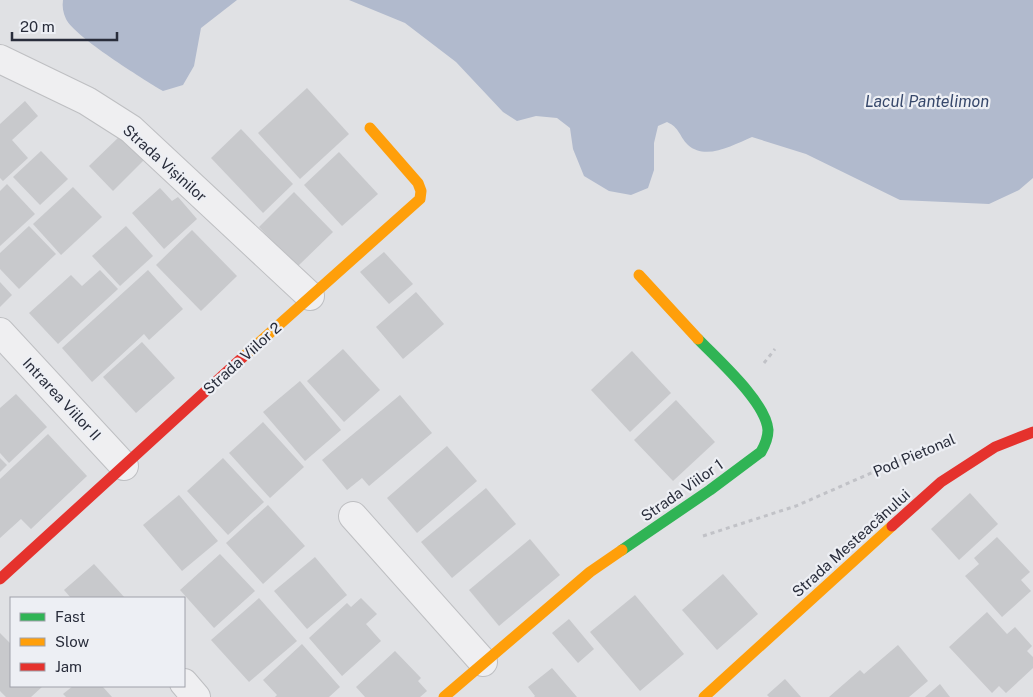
<svg xmlns="http://www.w3.org/2000/svg" width="1033" height="697" font-family="'Public Sans',sans-serif">
  <style>
    .water { fill: #b1bacd }
    .building { fill: #c8c9cc }
    .lines { fill: none; stroke-linecap: round; stroke-linejoin: round }
    .street-casing { stroke: #bebfc2; stroke-width: 30 }
    .path { stroke: #c1c2c7; stroke-width: 3; stroke-dasharray: 4 4; stroke-linecap: butt }
    .street { stroke: #efeff1; stroke-width: 28 }
    .fast { stroke: #30b455; stroke-width: 11 }
    .slow { stroke: #ff9f0a; stroke-width: 11 }
    .jam { stroke: #e5322d; stroke-width: 11 }
    .labels { text-anchor: middle; dominant-baseline: central; stroke-width: 4.5; stroke-linejoin: round; paint-order: stroke }
    .street-label { font-size: 15px; fill: #292d3b; stroke: #edeff4 }
    .water-label { font-size: 16px; font-style: italic; fill: #37486b; stroke: #edeff4 }
  </style>
  <rect width="100%" height="100%" fill="#e0e1e4"/>
  <g class="water">
    <path d="M 63,0 L 237,0 L 201,28 L 194,66 L 183,85 L 163,91 C 143,79 75,37 66,19 C 63,13 62,6 63,0 Z"/>
    <path d="M 349,0 L 1033,0 L 1033,178 L 1019,190 L 989,204 L 900,200 L 806,154 L 752,137 C 733,145 706,161 688,145 C 679,136 680,128 667,122 L 658,126 L 654,143 L 654,170 L 648,188 L 631,195 L 609,191 L 584,176 L 573,149 L 570,128 L 557,118 L 536,116 L 517,121 L 503,112 L 456,62 L 405,23 Z"/>
  </g>
  <g class="building">
    <path d="M 307,88 L 349,134 L 300,179 L 258,133 Z"/>
    <path d="M 25,101 L 38,116 L 12,140 L 28,158 L 3,181 L 0,178 L 0,124 Z"/>
    <path d="M 241,129 L 293,184 L 263,213 L 211,158 Z"/>
    <path d="M 121,135 L 145,159 L 113,191 L 89,166 Z"/>
    <path d="M 41,151 L 68,179 L 40,205 L 13,177 Z"/>
    <path d="M 339,152 L 378,194 L 342,226 L 304,185 Z"/>
    <path d="M 7,184 L 35,214 L 0,246 L 0,191 Z"/>
    <path d="M 73,187 L 102,217 L 61,255 L 33,224 Z"/>
    <path d="M 160,188 L 172,201 L 178,197 L 197,219 L 164,249 L 132,213 Z"/>
    <path d="M 294,192 L 333,232 L 297,267 L 259,227 Z"/>
    <path d="M 29,226 L 56,254 L 19,289 L 0,269 L 0,253 Z"/>
    <path d="M 126,226 L 153,256 L 120,286 L 92,256 Z"/>
    <path d="M 192,230 L 237,276 L 201,311 L 156,265 Z"/>
    <path d="M 384,252 L 413,284 L 389,304 L 360,272 Z"/>
    <path d="M 100,270 L 118,289 L 58,344 L 29,313 L 71,275 L 82,286 Z"/>
    <path d="M 148,270 L 183,309 L 149,340 L 144,334 L 92,382 L 62,348 Z"/>
    <path d="M 0,282 L 12,295 L 0,307 Z"/>
    <path d="M 416,292 L 444,324 L 403,359 L 376,327 Z"/>
    <path d="M 142,342 L 175,378 L 136,413 L 103,377 Z"/>
    <path d="M 343,349 L 380,390 L 344,422 L 307,381 Z"/>
    <path d="M 632,351 L 671,393 L 630,432 L 591,390 Z"/>
    <path d="M 300,381 L 341,430 L 305,461 L 263,412 Z"/>
    <path d="M 16,394 L 47,427 L 9,463 L 0,453 L 0,408 Z"/>
    <path d="M 400,395 L 432,433 L 369,486 L 362,478 L 347,490 L 322,460 Z"/>
    <path d="M 676,400 L 715,442 L 673,481 L 634,440 Z"/>
    <path d="M 263,422 L 304,467 L 270,498 L 229,453 Z"/>
    <path d="M 48,434 L 87,476 L 31,529 L 21,519 L 0,538 L 0,479 Z"/>
    <path d="M 447,446 L 477,481 L 417,533 L 387,498 Z"/>
    <path d="M 0,458 L 7,465 L 0,472 Z"/>
    <path d="M 223,458 L 264,502 L 228,535 L 187,491 Z"/>
    <path d="M 486,488 L 516,524 L 452,578 L 421,542 Z"/>
    <path d="M 970,493 L 998,524 L 959,560 L 931,529 Z"/>
    <path d="M 179,495 L 218,541 L 182,571 L 143,525 Z"/>
    <path d="M 268,505 L 305,546 L 263,584 L 226,543 Z"/>
    <path d="M 997,537 L 1030,572 L 1021,580 L 1031,591 L 1002,617 L 965,576 L 979,564 L 974,558 Z"/>
    <path d="M 530,539 L 560,575 L 499,626 L 469,590 Z"/>
    <path d="M 220,554 L 255,591 L 214,628 L 180,590 Z"/>
    <path d="M 315,557 L 347,595 L 307,629 L 274,591 Z"/>
    <path d="M 94,564 L 125,598 L 71,598 L 64,590 Z"/>
    <path d="M 723,574 L 758,614 L 717,650 L 682,610 Z"/>
    <path d="M 635,595 L 684,654 L 640,691 L 590,632 Z"/>
    <path d="M 259,598 L 297,641 L 249,682 L 211,640 Z"/>
    <path d="M 361,598 L 377,614 L 366,624 L 381,641 L 342,676 L 309,638 L 347,603 L 351,607 Z"/>
    <path d="M 987,612 L 1007,634 L 1015,627 L 1032,646 L 1027,651 L 1033,657 L 1033,668 L 1006,693 L 999,686 L 992,693 L 949,647 Z"/>
    <path d="M 569,619 L 594,649 L 578,663 L 552,633 Z"/>
    <path d="M 0,633 L 11,644 L 11,686 L 43,686 L 31,697 L 6,697 L 0,691 Z"/>
    <path d="M 302,644 L 340,687 L 329,697 L 275,697 L 277,695 L 263,680 Z"/>
    <path d="M 898,645 L 928,681 L 909,697 L 829,697 L 860,670 L 864,674 Z"/>
    <path d="M 395,651 L 421,678 L 418,681 L 427,691 L 420,697 L 365,697 L 356,687 Z"/>
    <path d="M 552,668 L 577,697 L 534,697 L 535,696 L 528,687 Z"/>
    <path d="M 785,679 L 801,697 L 769,697 L 767,695 Z"/>
    <path d="M 940,684 L 950,697 L 925,697 Z"/>
    <path d="M 73,686 L 102,686 L 112,697 L 66,697 L 63,694 Z"/>
  </g>
  <g class="lines">
    <g class="street-casing">
      <g id="street">
        <path d="M 0,59 L 87,101 L 131,129 L 310,296"/>
        <path d="M 0,332 L 124,466"/>
        <path d="M 353,516 L 483,662"/>
        <path d="M 184,683 L 196,697"/>
      </g>
    </g>
    <g class="path">
      <path d="M 764,363 L 775,349"/>
      <path d="M 703,536 L 796,506 L 935,445"/>
    </g>
    <use href="#street" class="street"/>
    <path class="fast" d="M 622,550 L 710,490 L 761,452 C 765,445 768,439 768,430 C 766,402 717,359 698,339"/>
    <g class="slow">
      <path d="M 639,275 L 698,339"/>
      <path d="M 243,357 L 420,199 L 421,191 L 418,183 L 370,128"/>
      <path d="M 444,697 L 590,572 L 622,550"/>
      <path d="M 704,697 L 892,526"/>
    </g>
    <g class="jam">
      <path d="M 892,526 L 941,482 L 995,447 L 1033,432"/>
      <path d="M 0,579 L 243,357"/>
    </g>
  </g>
  <g class="labels">
    <g class="street-label">
      <text transform="translate(165 163) rotate(42)">Strada Vișinilor</text>
      <text transform="translate(242 358) rotate(-42)">Strada Viilor 2</text>
      <text transform="translate(62 399) rotate(47)">Intrarea Viilor II</text>
      <text transform="translate(914 455) rotate(-23)">Pod Pietonal</text>
      <text transform="translate(682 490) rotate(-35)">Strada Viilor 1</text>
      <text transform="translate(851 543) rotate(-42)">Strada Mesteacănului</text>
    </g>
    <g class="water-label">
      <text x="927" y="101">Lacul Pantelimon</text>
    </g>
  </g>
  <rect x="10" y="597" width="175" height="90" fill="#edeff4" stroke="#9fa1aa"/>
  <rect x="20" y="613" width="25" height="8" fill="#30b455" stroke="#9fa1aa"/>
  <text x="55" y="622" font-size="15" fill="#292d3b">Fast</text>
  <rect x="20" y="638" width="25" height="8" fill="#ff9f0a" stroke="#9fa1aa"/>
  <text x="55" y="647" font-size="15" fill="#292d3b">Slow</text>
  <rect x="20" y="663" width="25" height="8" fill="#e5322d" stroke="#9fa1aa"/>
  <text x="55" y="672" font-size="15" fill="#292d3b">Jam</text>
  <path d="M12 32v8h105v-8" fill="none" stroke="#292d3b" stroke-width="2.5"/>
  <text x="20" y="32" font-size="15" fill="#292d3b" stroke="#edeff4" stroke-width="4" paint-order="stroke">20 m</text>
</svg>
